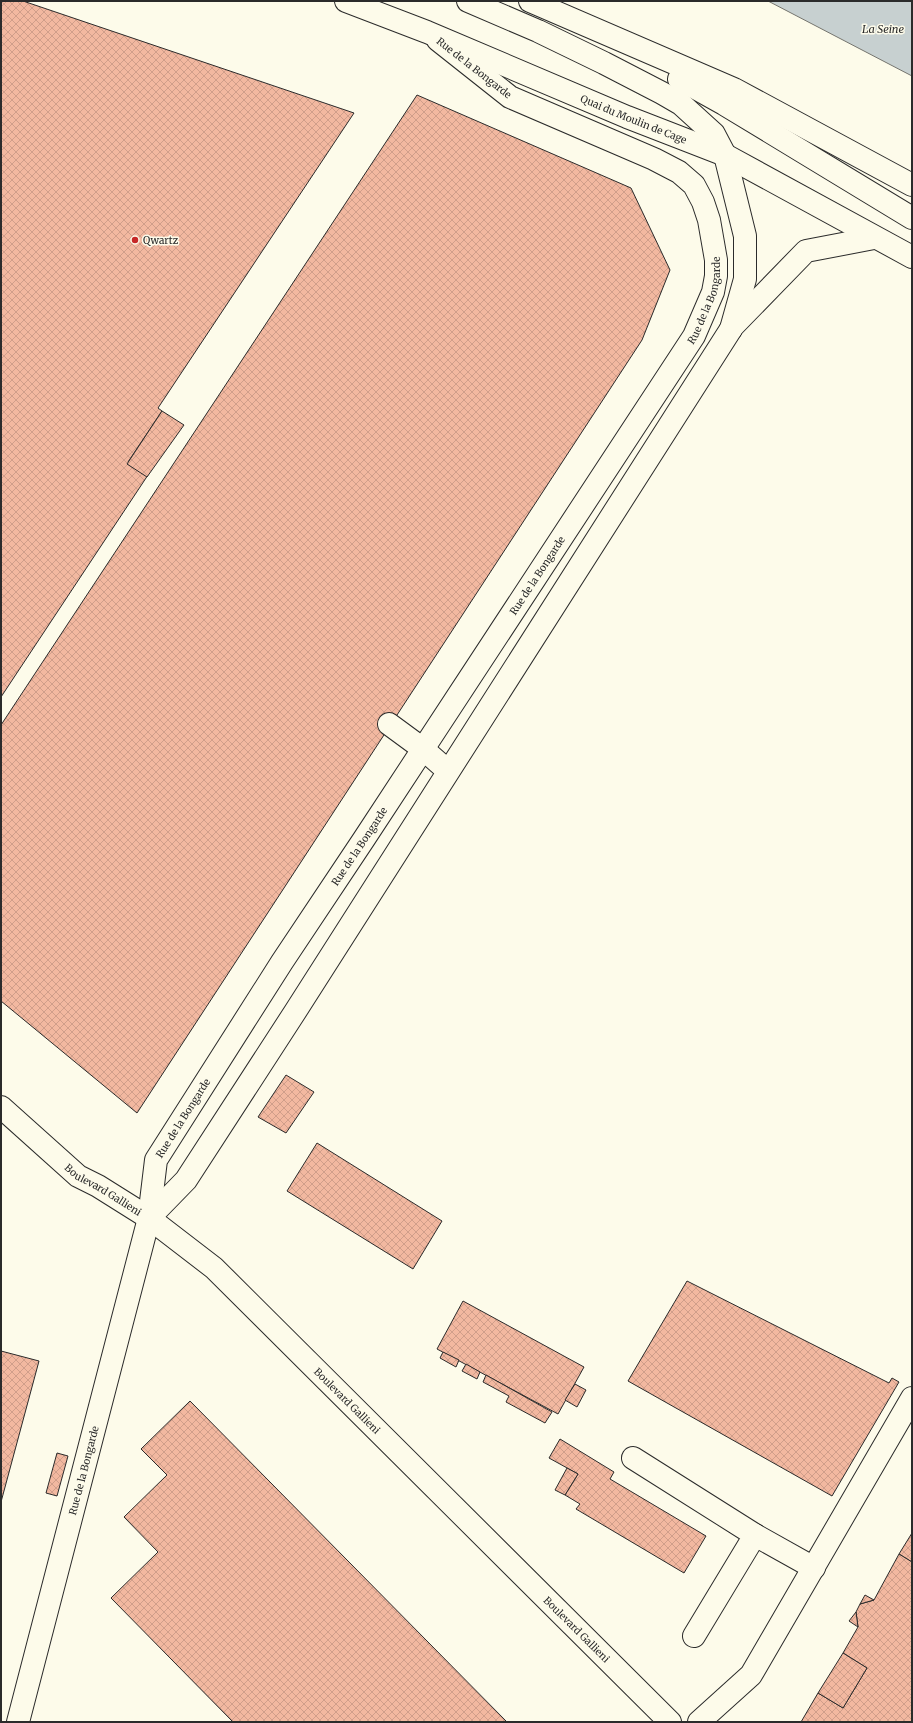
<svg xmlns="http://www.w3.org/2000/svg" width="913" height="1723" font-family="Merriweather,serif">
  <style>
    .water { fill: #c7d0d0; stroke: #74746e }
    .building { fill: url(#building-cross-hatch); stroke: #2b2b2b }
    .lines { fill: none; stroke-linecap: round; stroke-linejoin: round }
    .minor-casing { stroke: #2b2b2b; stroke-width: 24 }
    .major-casing { stroke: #2b2b2b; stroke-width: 24 }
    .minor { stroke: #fdfbea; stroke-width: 22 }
    .major { stroke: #fdfbea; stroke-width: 22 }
    .poi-dot { fill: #c62828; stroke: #fdfbea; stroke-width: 1.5 }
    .labels { text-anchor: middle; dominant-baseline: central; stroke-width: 3; stroke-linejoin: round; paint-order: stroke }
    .street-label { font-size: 10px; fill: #2b2b2b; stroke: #fdfbea }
    .poi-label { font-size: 10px; fill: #2b2b2b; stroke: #fdfbea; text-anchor: start }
    .water-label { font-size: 11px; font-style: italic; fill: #2b2b2b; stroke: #fdfbea }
  </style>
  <defs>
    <pattern id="building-cross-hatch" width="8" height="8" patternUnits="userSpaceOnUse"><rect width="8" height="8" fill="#f2b8a0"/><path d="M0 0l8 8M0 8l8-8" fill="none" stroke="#d09e8a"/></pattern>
  </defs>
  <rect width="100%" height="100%" fill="#fdfbea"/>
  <path class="water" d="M 768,1 L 912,1 L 912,76 Z"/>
  <g class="building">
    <path d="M 1,1 L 23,1 L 354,113 L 158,408 L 162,411 L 128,462 L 148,475 L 1,697 Z"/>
    <path d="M 417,95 L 631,188 L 670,270 L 642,340 L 137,1113 L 1,1001 L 1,725 Z"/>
    <path d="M 162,411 L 184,425 L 147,477 L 127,464 Z"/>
    <path d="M 286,1075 L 314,1092 L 286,1133 L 258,1117 Z"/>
    <path d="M 317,1143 L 442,1221 L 413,1269 L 287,1191 Z"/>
    <path d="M 687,1281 L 889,1383 L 892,1378 L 899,1382 L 832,1496 L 628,1381 Z"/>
    <path d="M 463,1301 L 584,1367 L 558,1414 L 437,1349 Z"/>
    <path d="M 1,1351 L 39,1361 L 1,1502 Z"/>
    <path d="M 443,1352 L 459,1360 L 456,1367 L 440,1358 Z"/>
    <path d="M 466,1364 L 480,1372 L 477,1379 L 462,1371 Z"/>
    <path d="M 486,1375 L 552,1412 L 545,1423 L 506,1402 L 509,1396 L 483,1382 Z"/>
    <path d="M 575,1384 L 586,1390 L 577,1407 L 565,1400 Z"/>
    <path d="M 190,1401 L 507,1722 L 233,1722 L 111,1598 L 158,1552 L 124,1517 L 167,1475 L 141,1449 Z"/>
    <path d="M 560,1439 L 614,1472 L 610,1479 L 706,1536 L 684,1573 L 576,1509 L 580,1504 L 565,1495 L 578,1474 L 549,1458 Z"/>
    <path d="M 57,1453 L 68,1456 L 57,1496 L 46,1493 Z"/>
    <path d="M 567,1468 L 578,1474 L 565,1495 L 555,1490 Z"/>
    <path d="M 912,1533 L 912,1562 L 899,1554 Z"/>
    <path d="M 899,1554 L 912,1562 L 912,1722 L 801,1722 L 818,1693 L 843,1708 L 867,1668 L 843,1653 L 858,1627 L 856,1612 L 860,1604 L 874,1600 Z"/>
    <path d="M 865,1595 L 874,1600 L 860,1604 Z"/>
    <path d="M 856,1612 L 858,1627 L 849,1621 Z"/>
    <path d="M 843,1653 L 867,1668 L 843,1708 L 818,1693 Z"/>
  </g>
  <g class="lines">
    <g class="minor-casing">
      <g id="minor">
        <path d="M 389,724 L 423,749 L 448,771"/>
        <path d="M 149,1218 L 186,1180 L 295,1012 L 731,329"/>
        <path d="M 633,1458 L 755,1535 L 694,1636"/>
        <path d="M 755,1535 L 814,1568"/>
        <path id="s1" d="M 18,1722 L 149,1218 L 156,1160 L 282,962 L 364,839 L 694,336 L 713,292 L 716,276 L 716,260 L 709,220 L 703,202 L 694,185 L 679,172 L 654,159 L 510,97 L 438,40"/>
        <path d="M 699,1722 L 751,1675 L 912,1398"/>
      </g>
    </g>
    <g class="major-casing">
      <g id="major">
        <path id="s2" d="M 346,1 L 427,32 L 627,117 L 725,155 L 912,257"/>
        <path d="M 468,1 L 538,31 L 604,63 L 662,93 L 681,104 L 714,134 L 725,155 L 745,236 L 745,279 L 731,329"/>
        <path d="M 530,1 L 734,89 L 912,185"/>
        <path d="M 679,79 L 724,104 L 912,218"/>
        <path d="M 733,326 L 806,251 L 874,238"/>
        <path id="s3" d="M 1,1107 L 78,1176 L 98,1186 L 149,1218 L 214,1268 L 670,1722"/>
      </g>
    </g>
    <use href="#minor" class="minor"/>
    <use href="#major" class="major"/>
  </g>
  <circle class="poi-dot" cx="135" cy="240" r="4"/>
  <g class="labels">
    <g class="street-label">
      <text transform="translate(474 68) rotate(38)">Rue de la Bongarde</text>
      <text stroke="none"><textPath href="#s2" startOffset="311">Quai du Moulin de Cage</textPath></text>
      <text stroke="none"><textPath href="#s1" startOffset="1601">Rue de la Bongarde</textPath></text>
      <text stroke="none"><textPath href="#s1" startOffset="1277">Rue de la Bongarde</textPath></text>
      <text stroke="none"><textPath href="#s1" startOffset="953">Rue de la Bongarde</textPath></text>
      <text stroke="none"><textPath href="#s1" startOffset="629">Rue de la Bongarde</textPath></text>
      <text stroke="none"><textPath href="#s3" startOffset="132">Boulevard Gallieni</textPath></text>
      <text stroke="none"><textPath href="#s3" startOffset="456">Boulevard Gallieni</textPath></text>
      <text stroke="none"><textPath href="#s1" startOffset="260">Rue de la Bongarde</textPath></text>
      <text stroke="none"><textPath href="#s3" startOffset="780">Boulevard Gallieni</textPath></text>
    </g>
    <g class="poi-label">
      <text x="143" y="240">Qwartz</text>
    </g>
    <g class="water-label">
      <text x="883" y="29">La Seine</text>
    </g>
  </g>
  <rect width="913" height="1723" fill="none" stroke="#2b2b2b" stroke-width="4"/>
</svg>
